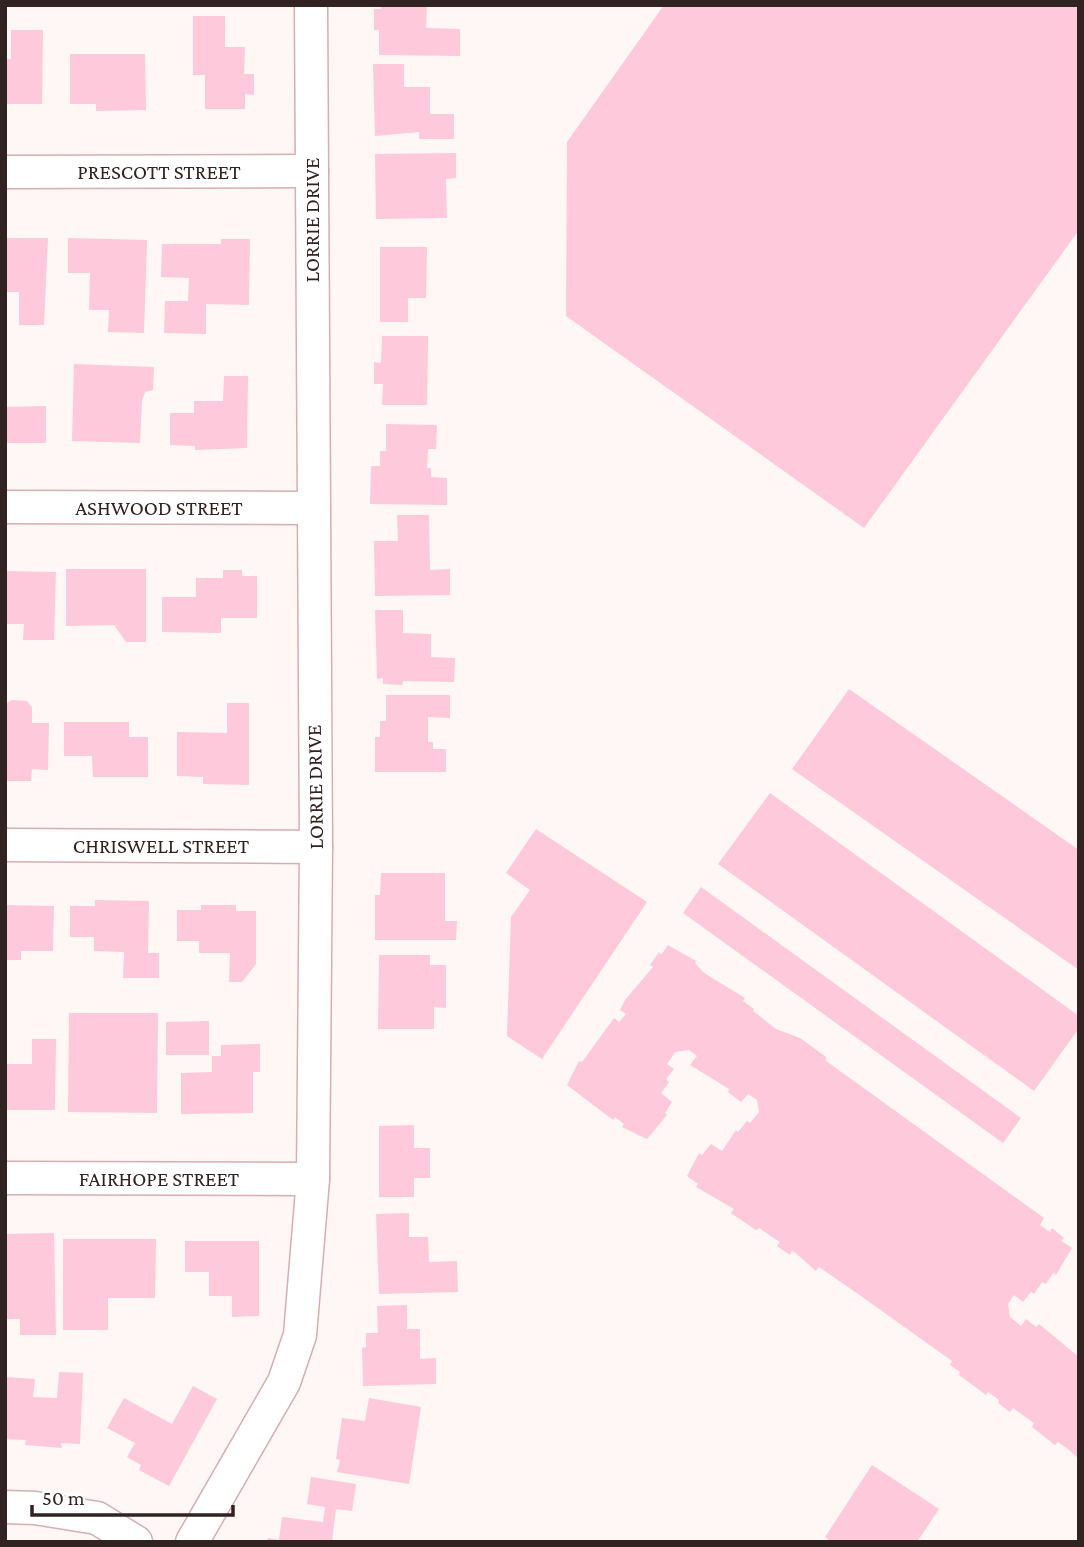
<svg xmlns="http://www.w3.org/2000/svg" width="1084" height="1547" font-family="'Crimson Pro',serif">
  <style>
    .building { fill: #fec9da }
    .lines { fill: none; stroke-linecap: round; stroke-linejoin: round }
    .street-casing { stroke: #d5aeaf; stroke-width: 35 }
    .street { stroke: #fff; stroke-width: 32 }
    .labels { text-anchor: middle; dominant-baseline: central; stroke-width: 5; stroke-linejoin: round; paint-order: stroke }
    .street-label { font-size: 21px; fill: #322323; stroke: #fff }
  </style>
  <rect width="100%" height="100%" fill="#fff6f6"/>
  <g class="building">
    <path d="M 381,5 L 427,5 L 426,28 L 460,29 L 460,56 L 379,55 L 379,30 L 374,30 L 374,9 L 381,9 Z"/>
    <path d="M 664,5 L 1079,5 L 1079,230 L 864,528 L 566,316 L 567,142 Z"/>
    <path d="M 193,16 L 225,16 L 225,47 L 245,47 L 244,74 L 254,74 L 254,95 L 245,94 L 245,109 L 205,109 L 205,75 L 193,75 Z"/>
    <path d="M 11,30 L 43,30 L 42,104 L 5,104 L 5,59 L 11,59 Z"/>
    <path d="M 70,54 L 145,54 L 146,110 L 96,111 L 96,104 L 70,104 Z"/>
    <path d="M 373,64 L 404,64 L 404,87 L 430,87 L 430,114 L 454,114 L 454,139 L 419,139 L 419,132 L 375,136 Z"/>
    <path d="M 456,153 L 456,178 L 446,179 L 447,218 L 376,219 L 375,154 Z"/>
    <path d="M 5,238 L 48,238 L 44,325 L 19,325 L 19,292 L 5,292 Z"/>
    <path d="M 68,238 L 147,240 L 144,333 L 108,332 L 109,310 L 89,310 L 90,273 L 68,273 Z"/>
    <path d="M 221,239 L 250,239 L 249,305 L 206,304 L 206,334 L 164,333 L 165,301 L 188,301 L 189,278 L 161,277 L 162,244 L 221,244 Z"/>
    <path d="M 380,247 L 427,247 L 426,298 L 408,298 L 408,322 L 380,322 Z"/>
    <path d="M 382,336 L 428,336 L 427,405 L 382,405 L 383,384 L 374,384 L 374,362 L 381,363 Z"/>
    <path d="M 74,364 L 154,367 L 153,390 L 145,392 L 142,401 L 140,443 L 72,441 Z"/>
    <path d="M 224,376 L 248,376 L 247,448 L 195,450 L 195,446 L 170,445 L 170,413 L 194,413 L 194,401 L 223,401 Z"/>
    <path d="M 46,406 L 46,443 L 5,443 L 5,407 Z"/>
    <path d="M 386,424 L 437,425 L 436,449 L 428,449 L 427,468 L 431,468 L 431,477 L 447,478 L 447,505 L 370,504 L 371,466 L 380,466 L 380,451 L 386,451 Z"/>
    <path d="M 397,515 L 429,515 L 430,570 L 450,569 L 450,595 L 375,596 L 374,541 L 398,541 Z"/>
    <path d="M 66,569 L 146,569 L 146,642 L 126,642 L 114,625 L 66,626 Z"/>
    <path d="M 223,570 L 242,570 L 242,576 L 257,576 L 257,618 L 221,618 L 221,633 L 162,632 L 162,597 L 196,597 L 196,578 L 223,578 Z"/>
    <path d="M 5,571 L 56,572 L 54,640 L 23,640 L 24,624 L 5,624 Z"/>
    <path d="M 375,610 L 403,610 L 403,633 L 431,634 L 431,657 L 455,658 L 454,682 L 403,681 L 402,685 L 383,684 L 383,678 L 377,679 Z"/>
    <path d="M 849,689 L 1079,850 L 1079,970 L 792,769 Z"/>
    <path d="M 386,695 L 450,695 L 450,718 L 428,717 L 428,742 L 433,742 L 433,749 L 446,749 L 446,772 L 375,772 L 375,737 L 380,737 L 380,721 L 386,721 Z"/>
    <path d="M 12,700 L 27,701 L 32,707 L 32,723 L 49,723 L 48,770 L 32,769 L 31,781 L 5,781 L 5,704 Z"/>
    <path d="M 227,703 L 249,703 L 249,785 L 203,784 L 203,777 L 177,776 L 177,732 L 227,733 Z"/>
    <path d="M 64,722 L 129,722 L 129,737 L 148,737 L 148,777 L 93,777 L 92,756 L 64,756 Z"/>
    <path d="M 770,793 L 1079,1016 L 1079,1028 L 1034,1091 L 718,864 Z"/>
    <path d="M 536,829 L 647,902 L 542,1059 L 507,1036 L 511,917 L 530,890 L 506,873 Z"/>
    <path d="M 381,873 L 445,873 L 445,921 L 457,921 L 456,940 L 375,940 L 375,895 L 380,895 Z"/>
    <path d="M 701,887 L 1021,1118 L 1003,1143 L 683,913 Z"/>
    <path d="M 95,900 L 149,901 L 148,953 L 159,953 L 159,978 L 123,978 L 124,952 L 94,951 L 94,937 L 70,937 L 70,906 L 95,906 Z"/>
    <path d="M 5,905 L 54,906 L 53,951 L 21,951 L 21,960 L 5,960 Z"/>
    <path d="M 201,905 L 236,905 L 236,911 L 256,911 L 256,964 L 242,982 L 229,982 L 230,953 L 199,953 L 199,941 L 177,941 L 177,910 L 201,910 Z"/>
    <path d="M 668,945 L 696,961 L 695,963 L 704,973 L 745,998 L 743,1001 L 754,1009 L 753,1011 L 776,1029 L 800,1038 L 826,1057 L 826,1061 L 1044,1218 L 1040,1225 L 1050,1232 L 1052,1228 L 1064,1238 L 1061,1241 L 1072,1248 L 1056,1275 L 1053,1273 L 1046,1284 L 1042,1282 L 1034,1294 L 1031,1292 L 1023,1302 L 1014,1295 L 1008,1304 L 1010,1317 L 1021,1326 L 1026,1319 L 1036,1327 L 1039,1324 L 1079,1357 L 1079,1459 L 1068,1449 L 1058,1442 L 1055,1445 L 1032,1427 L 1034,1423 L 1013,1408 L 1010,1412 L 998,1403 L 999,1400 L 988,1392 L 986,1395 L 959,1375 L 960,1372 L 950,1365 L 952,1361 L 861,1296 L 819,1267 L 816,1271 L 792,1250 L 790,1255 L 777,1246 L 780,1242 L 759,1228 L 756,1230 L 731,1213 L 734,1209 L 696,1187 L 698,1184 L 687,1176 L 699,1153 L 702,1155 L 711,1144 L 722,1151 L 736,1130 L 738,1132 L 747,1121 L 750,1123 L 759,1112 L 757,1100 L 748,1094 L 741,1102 L 728,1092 L 729,1089 L 690,1065 L 697,1056 L 689,1050 L 675,1052 L 667,1064 L 674,1069 L 666,1079 L 669,1082 L 661,1093 L 672,1102 L 665,1113 L 667,1115 L 647,1139 L 622,1127 L 624,1124 L 615,1117 L 613,1120 L 567,1085 L 579,1061 L 582,1062 L 614,1018 L 619,1022 L 626,1014 L 620,1010 L 625,1000 L 653,967 L 650,965 L 659,952 L 661,955 Z"/>
    <path d="M 379,955 L 430,955 L 430,965 L 446,965 L 446,1008 L 434,1007 L 434,1029 L 378,1029 Z"/>
    <path d="M 69,1013 L 158,1013 L 157,1113 L 68,1112 Z"/>
    <path d="M 209,1021 L 209,1055 L 166,1055 L 166,1022 Z"/>
    <path d="M 32,1039 L 56,1039 L 55,1110 L 5,1110 L 5,1064 L 32,1064 Z"/>
    <path d="M 260,1044 L 260,1072 L 253,1072 L 253,1113 L 181,1114 L 181,1073 L 212,1072 L 212,1056 L 221,1056 L 221,1045 Z"/>
    <path d="M 414,1125 L 414,1148 L 430,1148 L 430,1178 L 414,1178 L 414,1197 L 379,1197 L 379,1126 Z"/>
    <path d="M 409,1213 L 409,1237 L 428,1237 L 429,1262 L 457,1261 L 458,1292 L 379,1294 L 376,1214 Z"/>
    <path d="M 54,1233 L 56,1335 L 20,1335 L 20,1319 L 5,1319 L 5,1234 Z"/>
    <path d="M 63,1239 L 156,1239 L 155,1298 L 108,1298 L 108,1330 L 63,1330 Z"/>
    <path d="M 185,1241 L 259,1241 L 259,1316 L 232,1317 L 232,1296 L 209,1296 L 209,1272 L 185,1272 Z"/>
    <path d="M 407,1305 L 407,1329 L 420,1329 L 420,1359 L 436,1358 L 436,1384 L 363,1386 L 362,1348 L 366,1347 L 366,1333 L 378,1333 L 377,1306 Z"/>
    <path d="M 59,1372 L 83,1373 L 80,1444 L 61,1443 L 62,1448 L 25,1445 L 26,1440 L 5,1439 L 5,1377 L 35,1379 L 33,1397 L 57,1398 Z"/>
    <path d="M 193,1386 L 217,1399 L 169,1486 L 139,1470 L 141,1465 L 127,1457 L 135,1443 L 107,1428 L 124,1398 L 172,1424 Z"/>
    <path d="M 369,1398 L 421,1407 L 409,1484 L 337,1472 L 340,1460 L 336,1459 L 342,1418 L 365,1421 Z"/>
    <path d="M 872,1465 L 939,1509 L 917,1542 L 832,1542 L 825,1537 Z"/>
    <path d="M 311,1477 L 356,1484 L 352,1511 L 336,1509 L 332,1542 L 267,1542 L 268,1538 L 279,1540 L 282,1517 L 323,1522 L 325,1507 L 307,1504 Z"/>
  </g>
  <g class="lines">
    <g class="street-casing">
      <g id="street">
        <path d="M 5,172 L 312,171"/>
        <path d="M 5,507 L 312,508"/>
        <path d="M 5,845 L 316,847"/>
        <path d="M 5,1178 L 313,1179"/>
        <path d="M 5,1507 L 35,1508 L 97,1518 L 136,1542"/>
        <path d="M 192,1542 L 284,1382 L 300,1335 L 313,1179 L 316,847 L 311,5"/>
      </g>
    </g>
    <use href="#street" class="street"/>
  </g>
  <g class="labels">
    <g class="street-label">
      <text x="159" y="172">PRESCOTT STREET</text>
      <text transform="translate(312 220) rotate(-90)">LORRIE DRIVE</text>
      <text x="159" y="508">ASHWOOD STREET</text>
      <text transform="translate(315 787) rotate(-91)">LORRIE DRIVE</text>
      <text x="161" y="846">CHRISWELL STREET</text>
      <text x="159" y="1179">FAIRHOPE STREET</text>
    </g>
  </g>
  <rect width="1084" height="1547" fill="none" stroke="#322323" stroke-width="14"/>
  <path d="M32 1505v10h201v-10" fill="none" stroke="#322323" stroke-width="3.5"/>
  <text x="42" y="1505" font-size="21" fill="#322323" stroke="#ffffff" stroke-width="5" paint-order="stroke">50 m</text>
</svg>
